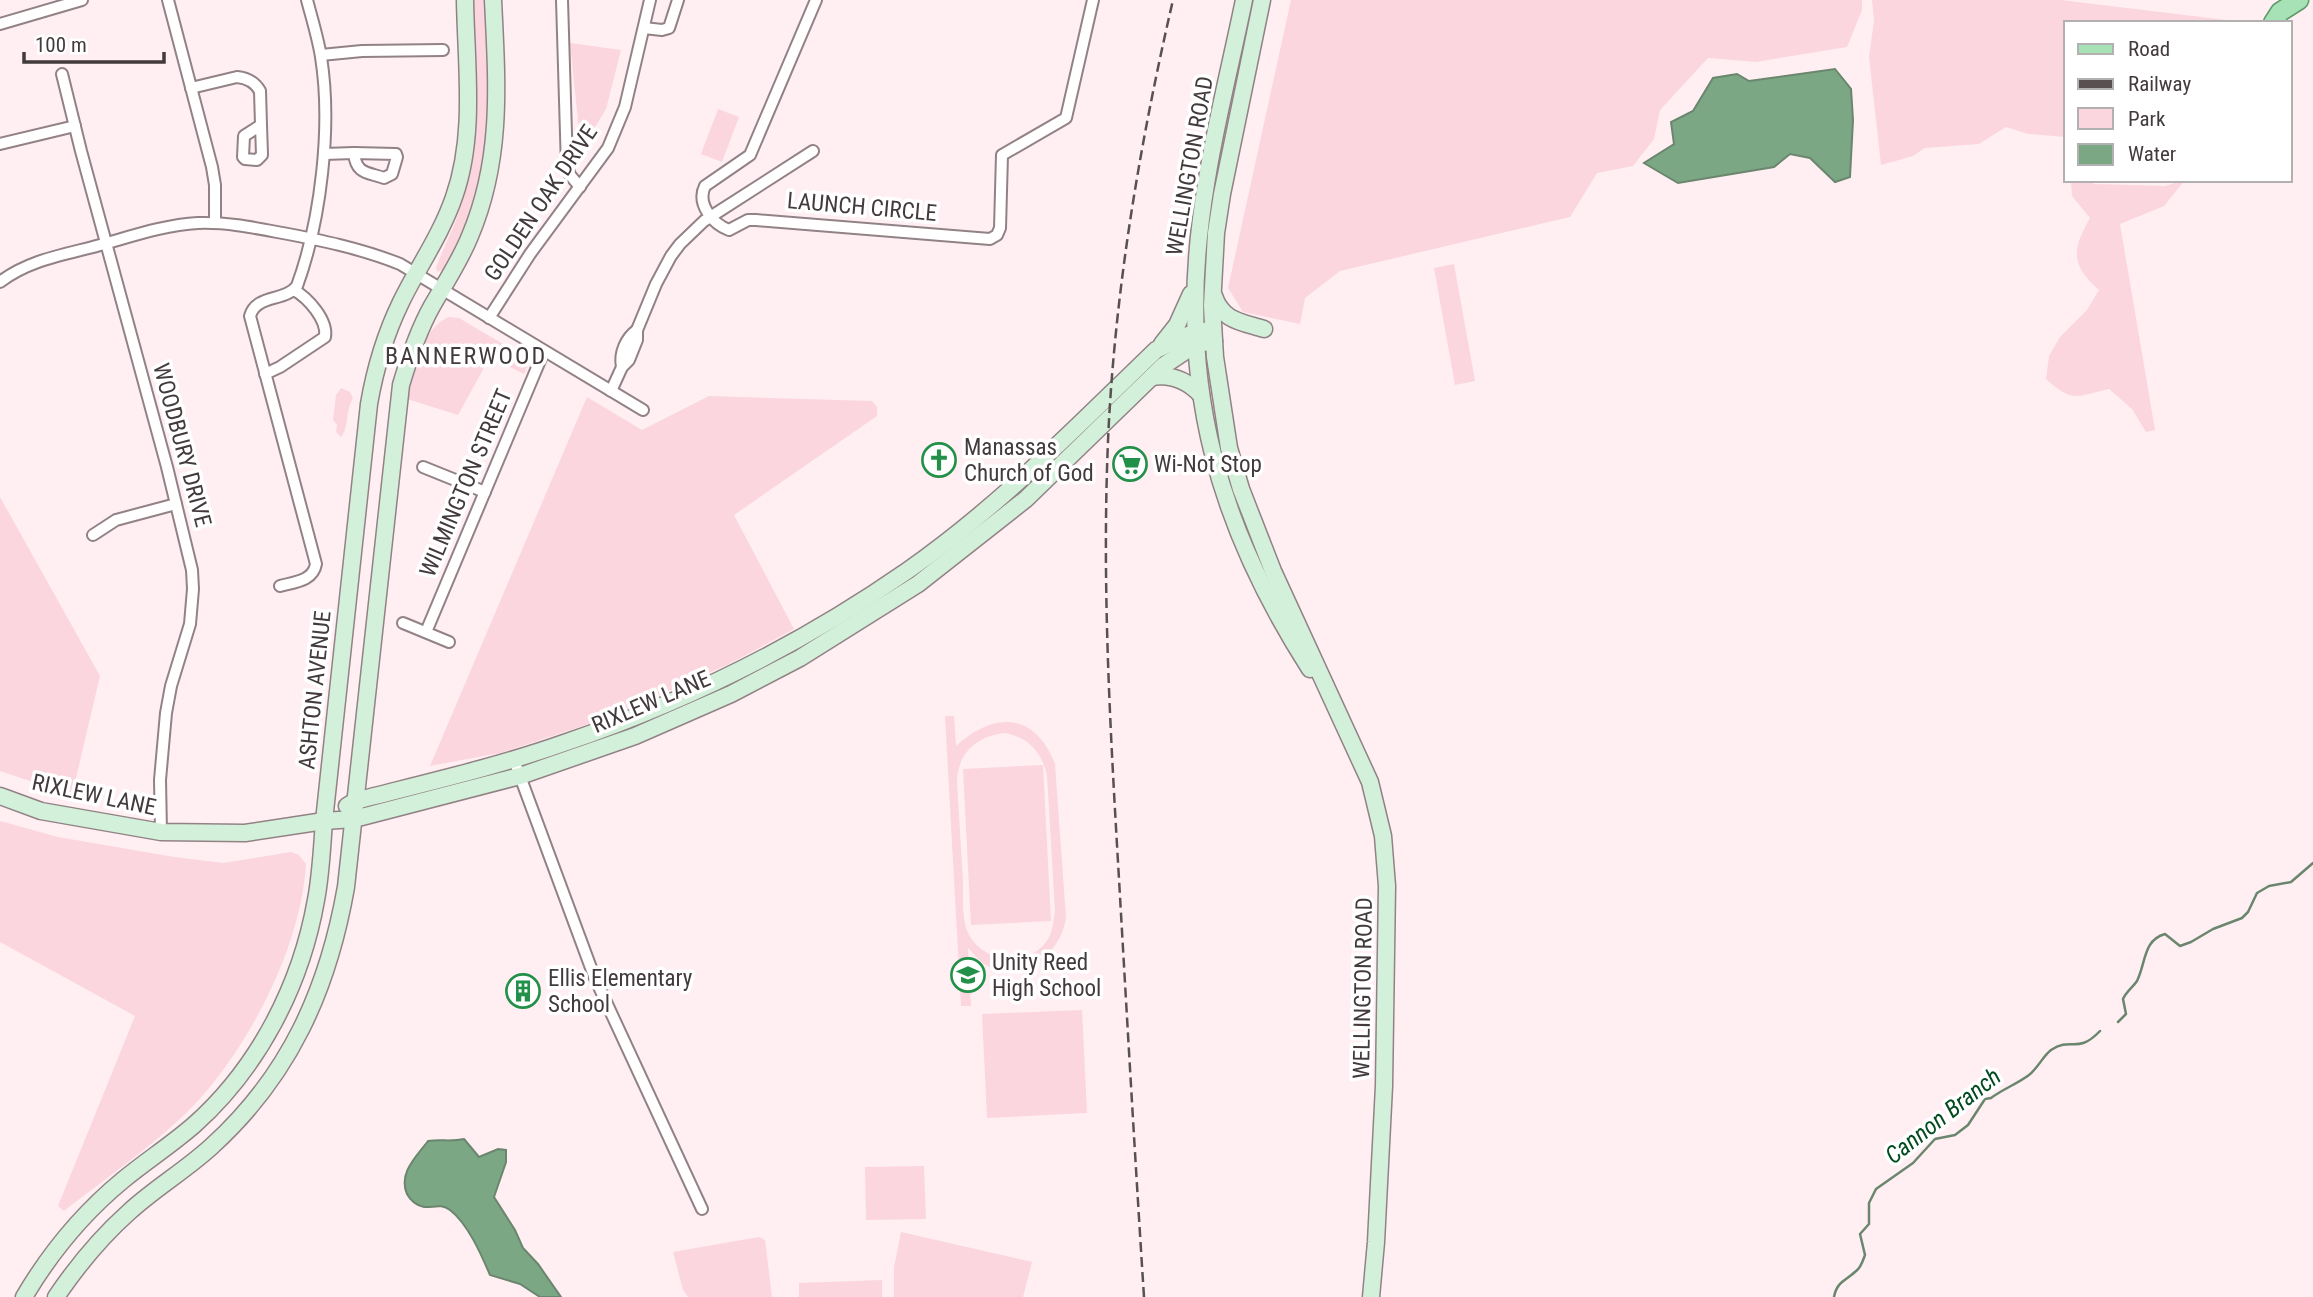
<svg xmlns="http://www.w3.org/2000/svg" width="2313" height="1297" font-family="'Roboto Condensed',sans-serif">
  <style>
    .green { fill: #fbd6de; fill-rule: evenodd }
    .water { fill: #7ca784; stroke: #6b866e; stroke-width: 2 }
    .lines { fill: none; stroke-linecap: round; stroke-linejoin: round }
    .stream { stroke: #6b866e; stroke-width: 2.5 }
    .street-casing { stroke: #928285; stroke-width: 14 }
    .secondary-casing { stroke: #928285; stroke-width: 19 }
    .primary-casing { stroke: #5e9a6b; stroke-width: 21 }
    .street { stroke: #fff; stroke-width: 10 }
    .secondary { stroke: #d3f0da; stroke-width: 16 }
    .primary { stroke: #a7e1b6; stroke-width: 18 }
    .rail { stroke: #595052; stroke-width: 2.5; stroke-dasharray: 10 5; stroke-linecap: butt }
    .labels { text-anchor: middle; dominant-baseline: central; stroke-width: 7; stroke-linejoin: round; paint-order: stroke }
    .street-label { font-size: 23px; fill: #423a3c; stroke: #fff }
    .poi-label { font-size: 23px; fill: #423a3c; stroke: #fff; text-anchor: start }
    .neighbourhood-label { font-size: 24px; letter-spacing: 2px; fill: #423a3c; stroke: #fff }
    .water-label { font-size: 24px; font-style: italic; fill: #014b1f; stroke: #fff }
  </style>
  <rect width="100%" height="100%" fill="#ffeff2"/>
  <g class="green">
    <path d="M 471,0 L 486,0 L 491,128 L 475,206 L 454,256 L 443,270 L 437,272 L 436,268 C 445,243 459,219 464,193 C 477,130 471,63 471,0 Z"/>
    <path d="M 1291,0 L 1862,0 L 1862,10 L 1847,47 L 1756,62 L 1708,58 L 1660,110 L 1654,139 L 1633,166 L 1597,173 L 1570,217 L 1340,271 L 1305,298 L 1300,324 L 1243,312 L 1228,288 Z"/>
    <path d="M 1872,0 L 2061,0 L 2226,20 L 2230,23 L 2066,23 L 2066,137 L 2028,134 L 2006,127 L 1979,144 L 1925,148 L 1913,156 L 1881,165 L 1869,57 L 1874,21 Z"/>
    <path d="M 570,43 L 621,50 L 606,109 L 581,150 Z"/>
    <path d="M 718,109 L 739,117 L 722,162 L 701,154 Z"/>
    <path d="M 2071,180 L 2085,180 L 2095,184 L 2165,186 L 2185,180 L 2164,206 L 2120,224 L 2155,430 L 2146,432 L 2132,409 L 2109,389 C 2076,396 2074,404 2046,379 L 2049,356 L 2060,337 L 2087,310 L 2099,290 C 2070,264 2072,250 2090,218 L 2072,196 Z"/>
    <path d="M 1454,264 L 1475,381 L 1455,385 L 1434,268 Z"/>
    <path d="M 449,317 L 459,318 L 530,360 L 524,374 L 490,357 L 458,415 L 407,399 C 415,372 420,329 449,317 Z"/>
    <path d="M 341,388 L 350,392 L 353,398 C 345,412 349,428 341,437 L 336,432 L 337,425 L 333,420 L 336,395 Z"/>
    <path d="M 709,396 L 872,401 L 877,407 L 877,416 L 734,515 L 794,629 L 729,664 L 610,717 L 500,753 L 430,766 L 587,397 L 642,430 Z"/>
    <path d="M 0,497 L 100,676 L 72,795 L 0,771 Z"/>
    <path d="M 945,716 L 954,716 L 956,746 C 994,711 1035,712 1055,764 L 1066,918 C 1060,956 1021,985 984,964 C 978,960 973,953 968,948 L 971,1006 L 961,1006 ZM 1005,733 C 1029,738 1041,751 1047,775 L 1055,911 C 1053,922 1053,933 1046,942 C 1024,972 973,960 965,924 C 962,910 963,894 963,880 C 961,848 959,816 957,783 C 957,754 976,736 1005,733 Z"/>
    <path d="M 1043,765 L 1051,921 L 971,925 L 963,769 Z"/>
    <path d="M 0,821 L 58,837 L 174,857 L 223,863 L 291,852 L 299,855 L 306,864 C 301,946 251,1043 196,1103 C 159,1142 106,1178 64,1211 L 58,1206 L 135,1016 L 0,942 Z"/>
    <path d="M 1082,1010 L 1087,1113 L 987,1118 L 982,1014 Z"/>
    <path d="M 924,1166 L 926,1219 L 866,1220 L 865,1167 Z"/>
    <path d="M 901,1232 L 1032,1262 L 1023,1297 L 894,1297 L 894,1267 Z"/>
    <path d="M 759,1237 L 765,1240 L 772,1297 L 688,1297 L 683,1290 L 673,1252 Z"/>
    <path d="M 882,1280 L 882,1297 L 799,1297 L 799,1283 Z"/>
  </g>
  <g class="water">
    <path d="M 1835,69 L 1851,89 L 1853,120 L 1850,177 L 1835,182 L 1810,158 L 1790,154 L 1774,167 L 1678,183 L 1644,163 L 1674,144 L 1671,122 L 1693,111 L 1713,78 L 1737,74 L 1749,81 Z"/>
    <path d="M 464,1139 L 479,1157 L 498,1149 L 506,1150 L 506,1162 L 494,1197 L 515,1230 L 523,1248 L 538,1264 L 561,1297 L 540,1297 L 520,1284 L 490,1275 C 481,1254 468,1224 450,1210 C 441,1203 433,1208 424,1207 C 417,1206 410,1200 407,1194 C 398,1173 416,1157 428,1141 C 441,1139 451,1142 464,1139 Z"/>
  </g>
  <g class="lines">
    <g class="stream">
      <path d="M 2118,1022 L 2126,1014 L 2123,999 C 2126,992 2133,987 2137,981 C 2146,963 2143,940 2165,934 L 2180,946 L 2191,942 L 2213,929 L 2242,918 L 2248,912 L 2257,893 L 2269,886 L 2291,882 L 2313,863"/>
      <path d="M 1834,1297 C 1837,1281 1846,1281 1856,1271 C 1861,1268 1863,1260 1865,1255 L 1860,1234 L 1869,1224 L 1869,1203 L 1876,1189 L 1913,1163 L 1935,1139 L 1955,1135 L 1968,1125 L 1985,1099 L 1991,1098 C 2003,1089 2017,1084 2029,1075 C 2038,1068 2043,1056 2051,1050 C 2072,1036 2077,1055 2100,1031"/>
    </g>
    <g class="street-casing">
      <g id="street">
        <path d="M 168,0 L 212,167 L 215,185 L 215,223"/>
        <path d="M 562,0 L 567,167 L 570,175 L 580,187"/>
        <path d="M 816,0 L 750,155 L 705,186 C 696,204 713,224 729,230 L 748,220 L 756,220 L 990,239 L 997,235 L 1000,228 L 1002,155 L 1066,118 L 1093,0"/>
        <path d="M 0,24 L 82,0"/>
        <path d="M 644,28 L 662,30 L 669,28 L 678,0"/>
        <path d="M 321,55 L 362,51 L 443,50"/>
        <path d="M 62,74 L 81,151 L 167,467 L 192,570 L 193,589 L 190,624 L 171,686 L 166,713 L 160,780 L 161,832"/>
        <path d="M 191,88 L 237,77 C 247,78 255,82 260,91 L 261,125 L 244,136 L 243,157 L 245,159 L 257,160 L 262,155 L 261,125"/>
        <path d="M 0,144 L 75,126"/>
        <path d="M 354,153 L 396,154 L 397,157 L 392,174 L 384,178 C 367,172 356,174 354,153 Z"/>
        <path d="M 324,154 L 354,153"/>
        <path d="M 0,282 C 26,262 57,256 89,248 C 124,239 161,225 198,223 C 225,222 251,227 277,232 C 320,240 360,248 400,264 L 643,410"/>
        <path d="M 489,318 L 530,254 L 608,148 L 625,107 L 650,0"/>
        <path d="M 622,367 C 619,353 626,338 637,330"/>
        <path d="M 265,374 L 280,367 L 325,337 C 328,320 308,298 294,290"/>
        <path d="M 611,391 L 622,367 L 629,360 L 637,340 L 637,330 L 656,284 L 671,256 L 680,244 L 704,221 L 813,151"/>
        <path d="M 423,467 L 485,492"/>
        <path d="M 93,535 L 116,520 L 176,504"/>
        <path d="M 280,586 C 295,582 313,581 316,564 L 250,316 C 256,294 285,302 297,286 C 321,220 332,126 321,57 C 318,38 312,19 307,0"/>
        <path d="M 403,623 L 449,642"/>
        <path d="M 426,632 L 544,351"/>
        <path d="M 514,760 L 594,976 L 702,1209"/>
      </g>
    </g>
    <g class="secondary-casing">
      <g id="secondary">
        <path d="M 1244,0 C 1229,73 1210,146 1201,219 C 1179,389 1219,527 1310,669"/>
        <path d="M 1262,0 L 1222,194 L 1216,233 L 1212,306 L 1215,357 L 1229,448 L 1241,489 L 1273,571 L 1370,782 L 1383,836 L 1387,886 L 1384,1086 L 1376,1242 L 1371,1297"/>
        <path d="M 1214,296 C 1222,321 1242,322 1264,329"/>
        <path d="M 1162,344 L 1177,325 L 1191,294"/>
        <path d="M 1152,377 C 1171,374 1187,380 1201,395"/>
        <path d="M 0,796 L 41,811 L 161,832 L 245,833 L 324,821 L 354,819 L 520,776 L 635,736 L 731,694 L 800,658 L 918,584 L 1026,499 L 1163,366 L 1196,344 L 1214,341"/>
        <path d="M 347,806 L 355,801 C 425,783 496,767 564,743 C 685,702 802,644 907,571 C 999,507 1076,427 1156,350 L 1184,336 L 1213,329"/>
        <path d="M 24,1297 C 50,1253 83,1213 123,1180 C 146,1161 171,1145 194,1125 C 259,1067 301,985 316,900 C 321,874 322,847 324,821 L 369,404 C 375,369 385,335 401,302 C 418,267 441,235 454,197 C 476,135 466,65 465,0"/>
        <path d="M 56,1297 C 77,1266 101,1237 129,1212 C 155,1188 186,1170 212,1146 C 290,1075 328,989 346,887 L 401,385 C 409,358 418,331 432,306 C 445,283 460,261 470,236 C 503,158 497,83 493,0"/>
      </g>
    </g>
    <g class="primary-casing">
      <path id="primary" d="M 2273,23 L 2280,12 L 2299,0"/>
    </g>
    <use href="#street" class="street"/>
    <use href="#secondary" class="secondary"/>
    <use href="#primary" class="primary"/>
    <path class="rail" d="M 1144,1297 C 1135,1157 1127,1018 1119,879 C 1110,726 1101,574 1109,420 C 1117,278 1141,138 1173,0"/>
  </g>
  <defs>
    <g id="church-ring" transform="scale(1.75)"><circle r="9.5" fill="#fff" stroke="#239049" stroke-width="1.5"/><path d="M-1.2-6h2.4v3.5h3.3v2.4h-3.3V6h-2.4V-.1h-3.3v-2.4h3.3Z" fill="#239049"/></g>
    <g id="supermarket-ring" transform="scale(1.75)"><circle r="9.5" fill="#fff" stroke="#239049" stroke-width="1.5"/><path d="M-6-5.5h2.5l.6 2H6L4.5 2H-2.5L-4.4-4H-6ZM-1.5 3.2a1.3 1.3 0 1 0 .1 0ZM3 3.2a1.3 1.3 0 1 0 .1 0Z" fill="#239049"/></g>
    <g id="school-ring" transform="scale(1.75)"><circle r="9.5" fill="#fff" stroke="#239049" stroke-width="1.5"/><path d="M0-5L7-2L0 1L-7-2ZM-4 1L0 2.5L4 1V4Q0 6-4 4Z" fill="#239049"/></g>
    <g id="building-ring" transform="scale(1.75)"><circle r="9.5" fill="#fff" stroke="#239049" stroke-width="1.5"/><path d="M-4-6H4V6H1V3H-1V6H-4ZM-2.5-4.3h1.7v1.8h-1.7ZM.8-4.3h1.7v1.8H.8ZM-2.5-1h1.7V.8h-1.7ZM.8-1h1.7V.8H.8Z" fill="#239049"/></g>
  </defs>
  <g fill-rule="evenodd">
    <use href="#church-ring" x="939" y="460"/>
    <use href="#supermarket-ring" x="1130" y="464"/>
    <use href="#school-ring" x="968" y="975"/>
    <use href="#building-ring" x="523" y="991"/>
  </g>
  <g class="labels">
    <g class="street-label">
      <text transform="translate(1190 166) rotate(-80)">WELLINGTON ROAD</text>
      <text transform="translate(541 203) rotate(-56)">GOLDEN OAK DRIVE</text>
      <text transform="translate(862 207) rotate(5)">LAUNCH CIRCLE</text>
      <text transform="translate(182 445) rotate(75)">WOODBURY DRIVE</text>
      <text transform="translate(466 483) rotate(-67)">WILMINGTON STREET</text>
      <text transform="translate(315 690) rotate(-84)">ASHTON AVENUE</text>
      <text transform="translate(651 702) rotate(-23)">RIXLEW LANE</text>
      <text transform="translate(94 795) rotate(12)">RIXLEW LANE</text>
      <text transform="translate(1363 988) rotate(-89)">WELLINGTON ROAD</text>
    </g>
    <g class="poi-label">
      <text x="964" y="447">Manassas<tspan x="964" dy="26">Church of God</tspan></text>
      <text x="1154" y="464">Wi-Not Stop</text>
      <text x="992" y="962">Unity Reed<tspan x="992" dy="26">High School</tspan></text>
      <text x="548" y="978">Ellis Elementary<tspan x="548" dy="26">School</tspan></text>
    </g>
    <g class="neighbourhood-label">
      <text x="466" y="356">BANNERWOOD</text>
    </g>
    <g class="water-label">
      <text transform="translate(1943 1116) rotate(-38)">Cannon Branch</text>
    </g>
  </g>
  <rect x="2064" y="21" width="228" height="161" fill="#ffffff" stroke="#b3b0b1" stroke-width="2"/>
  <rect x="2078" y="44" width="35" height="10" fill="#a7e1b6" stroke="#b3b0b1" stroke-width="2"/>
  <text x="2128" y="56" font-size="21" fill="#423a3c">Road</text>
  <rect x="2078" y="79" width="35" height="10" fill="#595052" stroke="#b3b0b1" stroke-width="2"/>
  <text x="2128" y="91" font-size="21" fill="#423a3c">Railway</text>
  <rect x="2078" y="108" width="35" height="21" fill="#fbd6de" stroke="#b3b0b1" stroke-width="2"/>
  <text x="2128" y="126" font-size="21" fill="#423a3c">Park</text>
  <rect x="2078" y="144" width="35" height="21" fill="#7ca784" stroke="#b3b0b1" stroke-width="2"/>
  <text x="2128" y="161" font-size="21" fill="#423a3c">Water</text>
  <path d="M24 52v10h140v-10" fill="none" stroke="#423a3c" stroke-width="3.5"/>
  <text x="35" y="52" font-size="21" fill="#423a3c" stroke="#ffffff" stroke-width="5" paint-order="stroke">100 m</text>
</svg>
